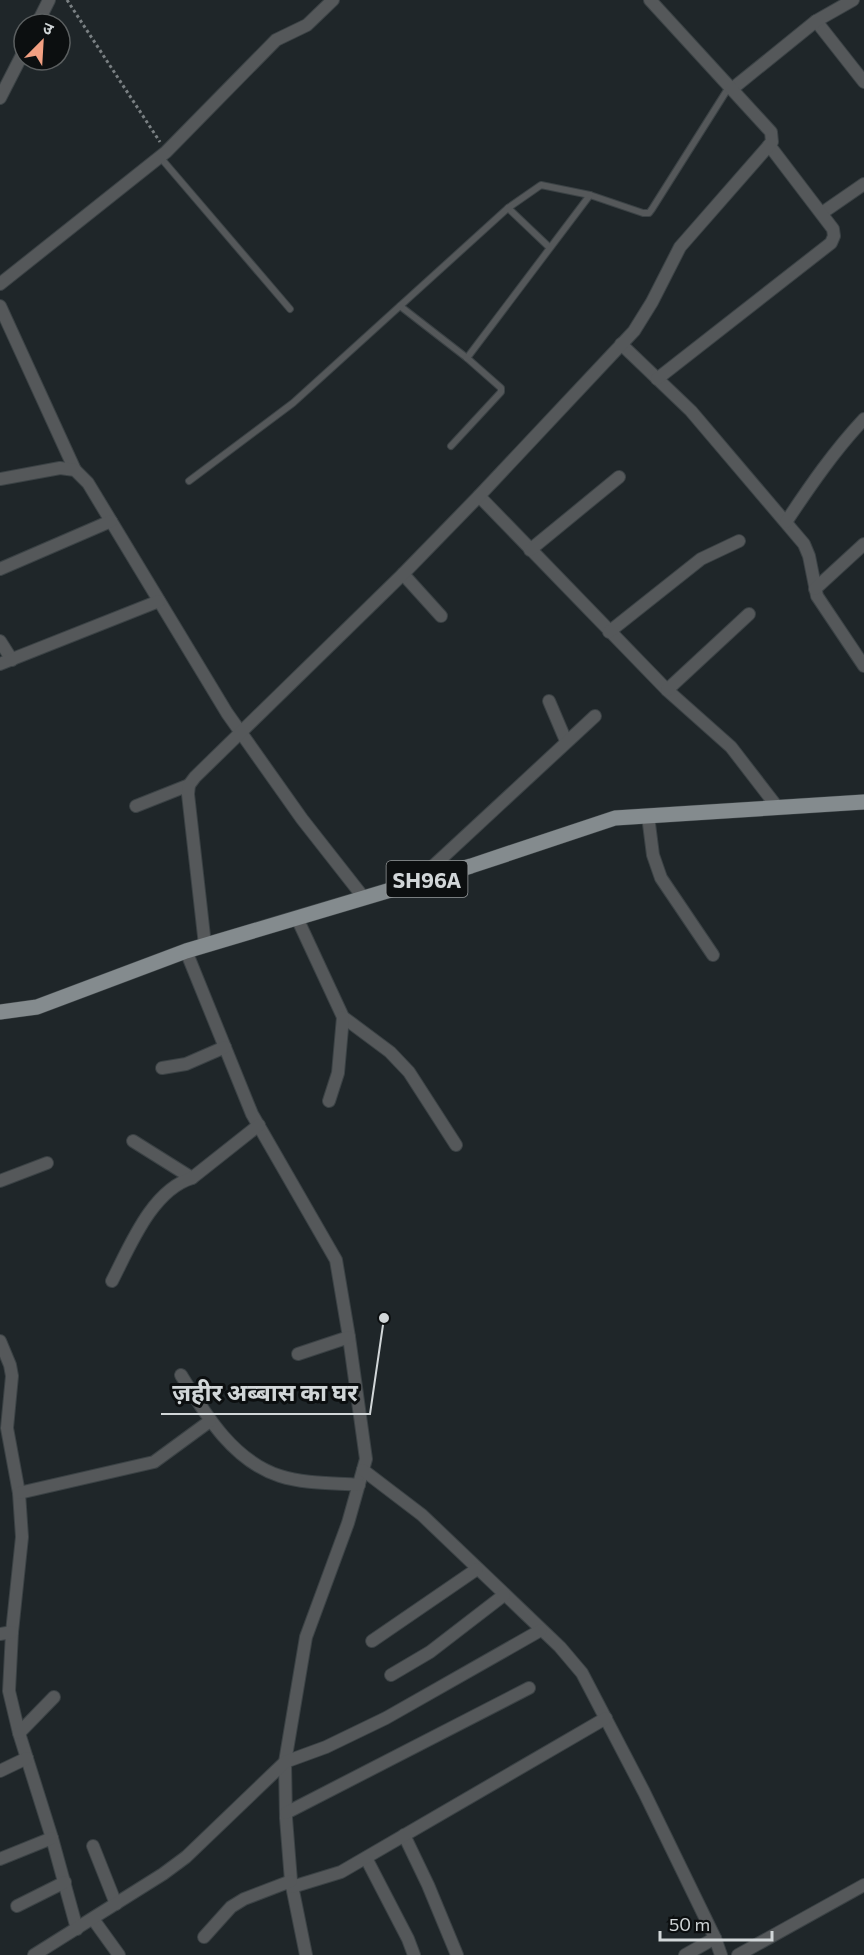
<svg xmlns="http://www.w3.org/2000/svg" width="864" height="1955" font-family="Commissioner,'Noto Sans Devanagari',sans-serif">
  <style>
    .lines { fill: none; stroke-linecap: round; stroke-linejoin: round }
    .service-casing { stroke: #3b4245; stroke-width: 8 }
    .minor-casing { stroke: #3b4245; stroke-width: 14 }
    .primary-casing { stroke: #3b4245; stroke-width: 16 }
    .path { stroke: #7a8083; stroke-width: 3; stroke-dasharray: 3 3; stroke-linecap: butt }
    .service { stroke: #55585a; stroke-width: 6 }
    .minor { stroke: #55585a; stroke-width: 12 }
    .primary { stroke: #848b8e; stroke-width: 15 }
    .labels { text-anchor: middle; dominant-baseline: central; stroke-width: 6; stroke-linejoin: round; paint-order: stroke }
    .shield { fill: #0c0f10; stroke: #969a9c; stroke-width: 1.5 }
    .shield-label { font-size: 21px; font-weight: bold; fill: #d1d6d8 }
    .leader { fill: none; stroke: #d1d6d8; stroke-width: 2 }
    .callout-dot { fill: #d1d6d8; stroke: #0c0f10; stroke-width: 2 }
    .callout-label { font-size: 24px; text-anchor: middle; font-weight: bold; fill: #d1d6d8; stroke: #0c0f10; stroke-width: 6; stroke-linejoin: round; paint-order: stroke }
  </style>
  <rect width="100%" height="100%" fill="#1f2629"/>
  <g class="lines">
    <g class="service-casing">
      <g id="service">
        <path d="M 160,157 L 290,309"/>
        <path d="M 508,208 L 549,247"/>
        <path d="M 400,306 L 467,358 L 501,388 L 501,392 L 451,446"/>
        <path d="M 467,358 L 590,195 L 643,213 L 649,213 L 652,209 L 729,87"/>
        <path d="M 189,481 L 293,403 L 508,208 L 541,185 L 590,195"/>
      </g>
    </g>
    <g class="minor-casing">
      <g id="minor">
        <path d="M 816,21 L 864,82"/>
        <path d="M 37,24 L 49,0"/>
        <path d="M 732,89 L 816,21 L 853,0"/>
        <path d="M 0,98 L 24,51"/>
        <path d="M 822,213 L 864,184"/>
        <path d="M 0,284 L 166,152 L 276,40 L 307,25 L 333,0"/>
        <path d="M 0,306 L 75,470"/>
        <path d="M 621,344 L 691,411 L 804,544 L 809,556 L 817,596 L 864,666"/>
        <path d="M 657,379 L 831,243 L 834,236 L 833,229 L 769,145"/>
        <path d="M 0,479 L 60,468 L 75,470 L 88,483 L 227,713 L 302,819 L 364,898"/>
        <path d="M 479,496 L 667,690 L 731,747 L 778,808"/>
        <path d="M 786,522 C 810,486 834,451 864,419"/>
        <path d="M 530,550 L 619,477"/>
        <path d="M 0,569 L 111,521"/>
        <path d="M 403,574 L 441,616"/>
        <path d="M 815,589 L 864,544"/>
        <path d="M 609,632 L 701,559 L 739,541"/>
        <path d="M 0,641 L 12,660"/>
        <path d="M 0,664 L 159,601"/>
        <path d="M 667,690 L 749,614"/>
        <path d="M 549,701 L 566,741"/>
        <path d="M 136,806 L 189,785"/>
        <path d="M 648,816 L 653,855 L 661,878 L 713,955"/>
        <path d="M 416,882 L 595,716"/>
        <path d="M 297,918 L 343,1017 L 390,1052 L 409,1072 L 456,1145"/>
        <path d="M 205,945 L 188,794 L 189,785 L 195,777 L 403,574 L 479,496 L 634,331 L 652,302 L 680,247 L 772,142 L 771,132 L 650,0"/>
        <path d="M 186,951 L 252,1114 L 336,1260 L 349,1337 L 366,1459 L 348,1523 L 306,1637 L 285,1762 L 286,1818 L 291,1881 L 306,1955"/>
        <path d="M 162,1068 L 186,1064 L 225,1047"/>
        <path d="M 329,1101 L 338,1073 L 343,1017"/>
        <path d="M 133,1141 L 192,1178"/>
        <path d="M 0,1181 L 47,1163"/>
        <path d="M 112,1281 C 130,1246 152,1190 192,1178 L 259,1125"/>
        <path d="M 0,1341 L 10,1365 L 12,1376 L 7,1428 L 19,1493 L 22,1537 L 12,1632 L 9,1691 L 19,1733 L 52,1838 L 77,1929"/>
        <path d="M 298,1354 L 349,1337"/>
        <path d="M 181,1375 C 205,1414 233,1461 280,1476 C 305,1484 333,1483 359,1485"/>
        <path d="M 363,1470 L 422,1515 L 560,1647 L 582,1673 L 644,1792 L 715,1938 L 721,1955"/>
        <path d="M 19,1493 L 154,1462 L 210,1421"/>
        <path d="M 0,1634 L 12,1632"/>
        <path d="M 372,1641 L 477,1569"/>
        <path d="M 391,1675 L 430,1652 L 504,1595"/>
        <path d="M 19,1733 L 54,1697"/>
        <path d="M 0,1771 L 27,1758"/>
        <path d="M 286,1813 L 529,1688"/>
        <path d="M 404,1835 L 428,1885 L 457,1955"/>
        <path d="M 93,1846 L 116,1904"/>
        <path d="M 366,1858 L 408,1939 L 414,1955"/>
        <path d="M 0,1859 L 52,1838"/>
        <path d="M 292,1887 L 341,1872 L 606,1718"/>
        <path d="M 17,1906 L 65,1882"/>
        <path d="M 93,1919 L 119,1955"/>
        <path d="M 204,1937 L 231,1907 L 244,1899 L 291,1881"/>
        <path d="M 34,1955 L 163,1874 L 186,1857 L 285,1762 L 326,1747 L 386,1718 L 541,1630"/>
        <path d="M 685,1955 L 715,1938"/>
        <path d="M 738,1955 L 864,1885"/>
      </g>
    </g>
    <g class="primary-casing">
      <path id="primary" d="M 0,1012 L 37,1007 L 186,951 L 471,866 L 615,818 L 864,802"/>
    </g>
    <path class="path" d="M 67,0 L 160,142"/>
    <use href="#service" class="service"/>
    <use href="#minor" class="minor"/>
    <use href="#primary" class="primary"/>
  </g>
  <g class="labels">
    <rect class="shield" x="386.5" y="861" width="81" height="36" rx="4.5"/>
    <g class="shield-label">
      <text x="427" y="879">SH96A</text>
    </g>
  </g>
  <path class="leader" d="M384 1318L370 1414H161"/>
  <circle class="callout-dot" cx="384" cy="1318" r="6"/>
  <g class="callout-label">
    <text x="265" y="1401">ज़हीर अब्बास का घर</text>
  </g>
  <g transform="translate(42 42) rotate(24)"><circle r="28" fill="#0c0f10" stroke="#5b5f60" stroke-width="1.5"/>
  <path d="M0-4.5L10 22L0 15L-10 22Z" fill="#f3a082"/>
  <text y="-9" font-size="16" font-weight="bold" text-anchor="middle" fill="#d1d6d8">उ</text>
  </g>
  <path d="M660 1931v9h112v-9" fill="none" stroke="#d1d6d8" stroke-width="3"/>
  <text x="669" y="1931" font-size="18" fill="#d1d6d8" stroke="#0c0f10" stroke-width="4.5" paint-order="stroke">50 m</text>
</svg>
